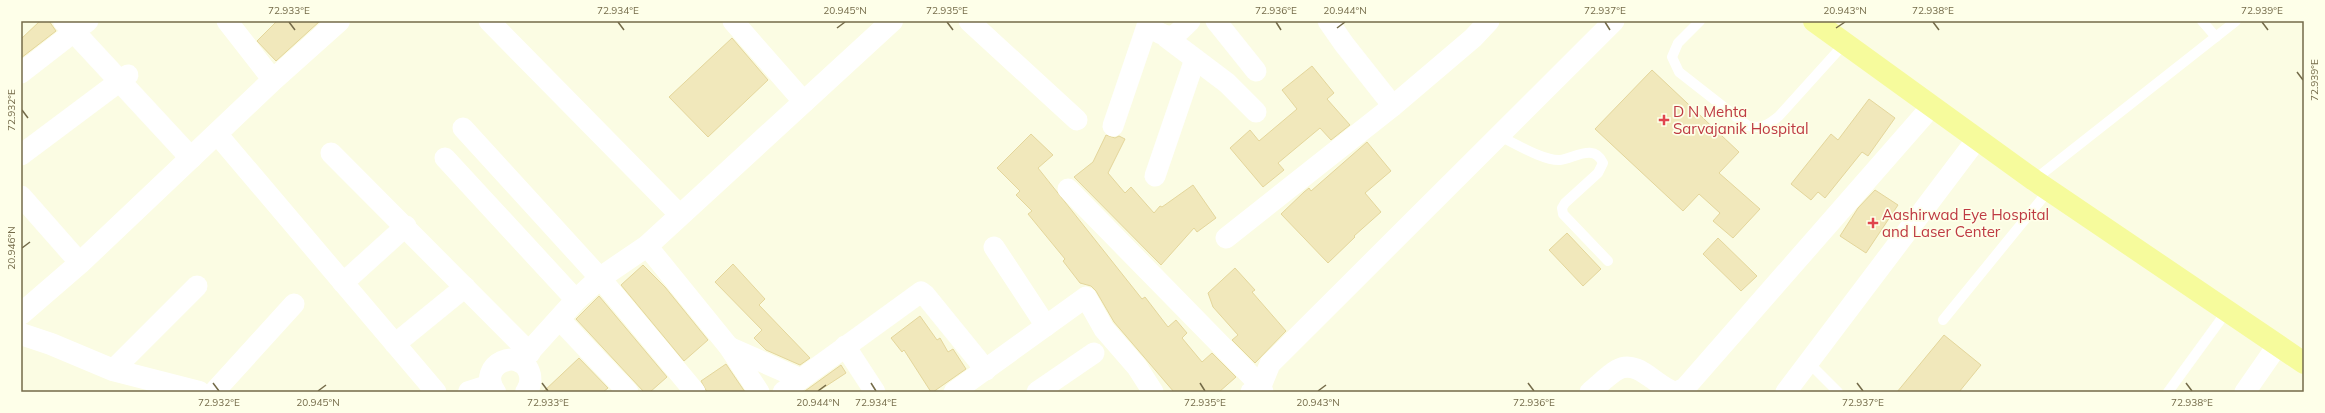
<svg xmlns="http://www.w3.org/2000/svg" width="2325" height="413" font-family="Mulish,sans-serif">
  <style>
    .building { fill: #f1e8bb; stroke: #e4d69b }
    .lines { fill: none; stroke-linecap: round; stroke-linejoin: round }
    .service { stroke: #fff; stroke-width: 10 }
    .minor { stroke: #fff; stroke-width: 21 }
    .tertiary { stroke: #fff; stroke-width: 22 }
    .secondary { stroke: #fff; stroke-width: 22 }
    .primary { stroke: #f6fb9c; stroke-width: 22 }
    .ticks { fill: none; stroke: #746b49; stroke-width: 1.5 }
    .health-dot { fill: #e0444e; stroke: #feffe9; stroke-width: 1.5 }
    .labels { text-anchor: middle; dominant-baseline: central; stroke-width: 3.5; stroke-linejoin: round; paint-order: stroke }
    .health-label { font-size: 15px; fill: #be3a42; stroke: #feffe9; text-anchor: start }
    .neatline { fill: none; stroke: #746b49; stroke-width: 1.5 }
    .ticks-label { font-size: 10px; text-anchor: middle; fill: #746b49 }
  </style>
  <rect width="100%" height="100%" fill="#fbfce3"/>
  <g class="building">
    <path d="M 40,21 L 49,21 L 56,31 L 21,58 L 21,39 Z"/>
    <path d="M 277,21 L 320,21 L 276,61 L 257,41 Z"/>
    <path d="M 732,38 L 768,80 L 708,137 L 669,97 Z"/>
    <path d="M 1312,66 L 1334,93 L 1327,99 L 1350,125 L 1331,140 L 1320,128 L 1278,163 L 1284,170 L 1263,187 L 1230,148 L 1250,130 L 1259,141 L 1297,109 L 1282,90 Z"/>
    <path d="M 1652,70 L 1739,152 L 1719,173 L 1760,209 L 1733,238 L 1713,221 L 1720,213 L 1699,194 L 1683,211 L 1595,129 Z"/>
    <path d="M 1869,99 L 1895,118 L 1868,156 L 1862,152 L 1825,198 L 1818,192 L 1811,200 L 1791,184 L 1831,134 L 1838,140 Z"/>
    <path d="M 1031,134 L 1053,155 L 1038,168 L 1142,299 L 1145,297 L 1168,327 L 1176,320 L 1187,333 L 1182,338 L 1202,362 L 1212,353 L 1236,377 L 1219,392 L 1174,392 L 1114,322 L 1096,291 L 1091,286 L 1080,283 L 1063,261 L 1065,259 L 1028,214 L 1032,211 L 1016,195 L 1020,191 L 997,168 Z"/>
    <path d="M 1106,135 L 1115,138 L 1119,136 L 1125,139 L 1108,173 L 1125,193 L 1131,187 L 1154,213 L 1160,206 L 1162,207 L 1193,185 L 1216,218 L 1197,232 L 1194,228 L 1161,265 L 1074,177 L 1093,162 Z"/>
    <path d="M 1367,142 L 1391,171 L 1365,193 L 1381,212 L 1354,236 L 1355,237 L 1328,263 L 1281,214 L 1304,192 L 1309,188 L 1311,191 Z"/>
    <path d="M 1875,190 L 1898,205 L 1866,253 L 1840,236 L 1858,208 Z"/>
    <path d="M 1567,233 L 1601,269 L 1583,286 L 1549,250 Z"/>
    <path d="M 1718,238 L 1757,276 L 1741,291 L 1703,254 Z"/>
    <path d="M 733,264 L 765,299 L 759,305 L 810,358 L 800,365 L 766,350 L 754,338 L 762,330 L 715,282 Z"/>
    <path d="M 643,265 L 665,287 L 708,340 L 684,361 L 621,285 Z"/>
    <path d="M 1235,268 L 1255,290 L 1252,292 L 1286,331 L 1255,363 L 1232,340 L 1238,335 L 1213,307 L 1208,293 Z"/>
    <path d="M 599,296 L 667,377 L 650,392 L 644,392 L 576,319 Z"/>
    <path d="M 920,316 L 937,340 L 940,338 L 948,352 L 953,349 L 966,369 L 933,392 L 931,392 L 904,350 L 902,352 L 891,338 Z"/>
    <path d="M 1944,335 L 1981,365 L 1959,392 L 1897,392 Z"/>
    <path d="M 579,358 L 608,388 L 603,392 L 543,392 Z"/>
    <path d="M 726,364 L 745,392 L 707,392 L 701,381 Z"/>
    <path d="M 841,365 L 846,373 L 817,392 L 805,391 Z"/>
  </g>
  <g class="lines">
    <g class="service">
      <path d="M 1700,21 L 1678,43 L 1672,57 L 1679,72 L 1748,126 C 1762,129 1768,125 1779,116 L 1845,43"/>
      <path d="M 2202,21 L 2216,37"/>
      <path d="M 1499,136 C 1515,143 1543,161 1560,160 C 1575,158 1594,143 1603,163 L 1598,173 L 1565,203 L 1562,208 L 1563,214 L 1608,261"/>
      <path d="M 2034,180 L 2236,21"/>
      <path d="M 1943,320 L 2049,190"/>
      <path d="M 1808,362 L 1838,392"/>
      <path d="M 2168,392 L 2227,311"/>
    </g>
    <g class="minor">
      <path d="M 227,21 L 273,80"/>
      <path d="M 489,21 L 680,215"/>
      <path d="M 733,21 L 804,102"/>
      <path d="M 969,21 L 1077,120"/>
      <path d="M 1216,21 L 1256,71"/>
      <path d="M 1328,21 L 1344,44 L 1393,106"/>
      <path d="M 1156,31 C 1174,42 1177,33 1190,21"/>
      <path d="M 1166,37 L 1227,83 L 1256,112"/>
      <path d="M 21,73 L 88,21"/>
      <path d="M 1113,126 L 1147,26"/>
      <path d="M 463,128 L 600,278 L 695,392"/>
      <path d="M 217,134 L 436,392"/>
      <path d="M 331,153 L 530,353"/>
      <path d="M 21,155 L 128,75"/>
      <path d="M 445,158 L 576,300"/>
      <path d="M 1155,176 L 1195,59"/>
      <path d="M 1068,189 L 1261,386 L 1251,392"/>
      <path d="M 21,196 L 80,263"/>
      <path d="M 1226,238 L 1393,106 L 1473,38 L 1489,21"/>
      <path d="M 647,246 L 729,347 L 759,392"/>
      <path d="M 994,247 L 1046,326"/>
      <path d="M 343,283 L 406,226"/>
      <path d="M 560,320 L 628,392"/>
      <path d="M 395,344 L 465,287"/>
      <path d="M 845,346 L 875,392"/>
      <path d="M 729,347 L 801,379"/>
      <path d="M 113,370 L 197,286"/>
      <path d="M 214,392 L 294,304"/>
      <path d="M 783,392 L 921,292 L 925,295 L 986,370"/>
      <path d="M 954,392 L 1086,297 L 1104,329 L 1137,367 L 1153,392"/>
      <path d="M 1037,392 L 1094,353"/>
      <path d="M 1263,392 L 1261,386 L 1270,364 L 1614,21"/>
      <path d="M 1590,392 C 1599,385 1608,375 1617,370 C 1638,358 1656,387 1675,392"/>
      <path d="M 1676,392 L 1685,388 L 1932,106"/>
      <path d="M 1786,392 L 1977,139"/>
      <path d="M 2245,392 L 2277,346"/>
    </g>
    <g class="tertiary">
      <path d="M 64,21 L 191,158"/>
      <path d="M 21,334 L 51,344 L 113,370 L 199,392"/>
      <path d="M 520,362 L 576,300 L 600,278 L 647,246 L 892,21"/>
      <path d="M 469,392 L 491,385"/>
      <path d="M 495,392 C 475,365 522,344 530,375 C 531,381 530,387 526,392"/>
    </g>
    <path class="secondary" d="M 21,314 L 80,263 L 273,80 L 339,21"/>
    <path class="primary" d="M 1814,21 L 2034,180 L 2304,363"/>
  </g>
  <path class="ticks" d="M 289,22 L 295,30M 618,22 L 624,30M 947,22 L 953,30M 1276,22 L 1281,30M 1605,22 L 1610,30M 1933,22 L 1939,30M 2262,22 L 2268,30M 837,28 L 845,22M 1337,28 L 1345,22M 1836,28 L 1845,22M 2297,72 L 2303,80M 22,110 L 28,118M 22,248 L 30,242M 213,383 L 219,391M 542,383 L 548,391M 871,383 L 876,391M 1200,383 L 1205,391M 1528,383 L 1534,391M 1857,383 L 1863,391M 2186,383 L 2192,391M 318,391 L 326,385M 818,391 L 826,385M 1318,391 L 1326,385"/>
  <g class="health-dot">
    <path d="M1662 114h4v4h4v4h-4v4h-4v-4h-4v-4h4z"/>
    <path d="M1871 217h4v4h4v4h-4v4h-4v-4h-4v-4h4z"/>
  </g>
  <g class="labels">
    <g class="health-label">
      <text x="1673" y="111">D N Mehta<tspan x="1673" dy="17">Sarvajanik Hospital</tspan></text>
      <text x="1882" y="214">Aashirwad Eye Hospital<tspan x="1882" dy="17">and Laser Center</tspan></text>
    </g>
  </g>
  <rect width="2325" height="413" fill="none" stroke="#feffe9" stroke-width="44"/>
  <rect x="22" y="22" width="2281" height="369" class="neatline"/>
  <g class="ticks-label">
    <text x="289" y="14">72.933°E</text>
    <text x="618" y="14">72.934°E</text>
    <text x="845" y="14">20.945°N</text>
    <text x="947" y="14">72.935°E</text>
    <text x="1276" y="14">72.936°E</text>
    <text x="1345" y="14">20.944°N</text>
    <text x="1605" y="14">72.937°E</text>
    <text x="1845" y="14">20.943°N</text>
    <text x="1933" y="14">72.938°E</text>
    <text x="2262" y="14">72.939°E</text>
    <text transform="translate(2314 80) rotate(-90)" y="4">72.939°E</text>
    <text transform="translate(11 110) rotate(-90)" y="4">72.932°E</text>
    <text transform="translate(11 248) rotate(-90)" y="4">20.946°N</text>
    <text x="219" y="406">72.932°E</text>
    <text x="318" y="406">20.945°N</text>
    <text x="548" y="406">72.933°E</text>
    <text x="818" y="406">20.944°N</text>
    <text x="876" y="406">72.934°E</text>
    <text x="1205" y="406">72.935°E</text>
    <text x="1318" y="406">20.943°N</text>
    <text x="1534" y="406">72.936°E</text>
    <text x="1863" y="406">72.937°E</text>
    <text x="2192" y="406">72.938°E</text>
  </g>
</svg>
